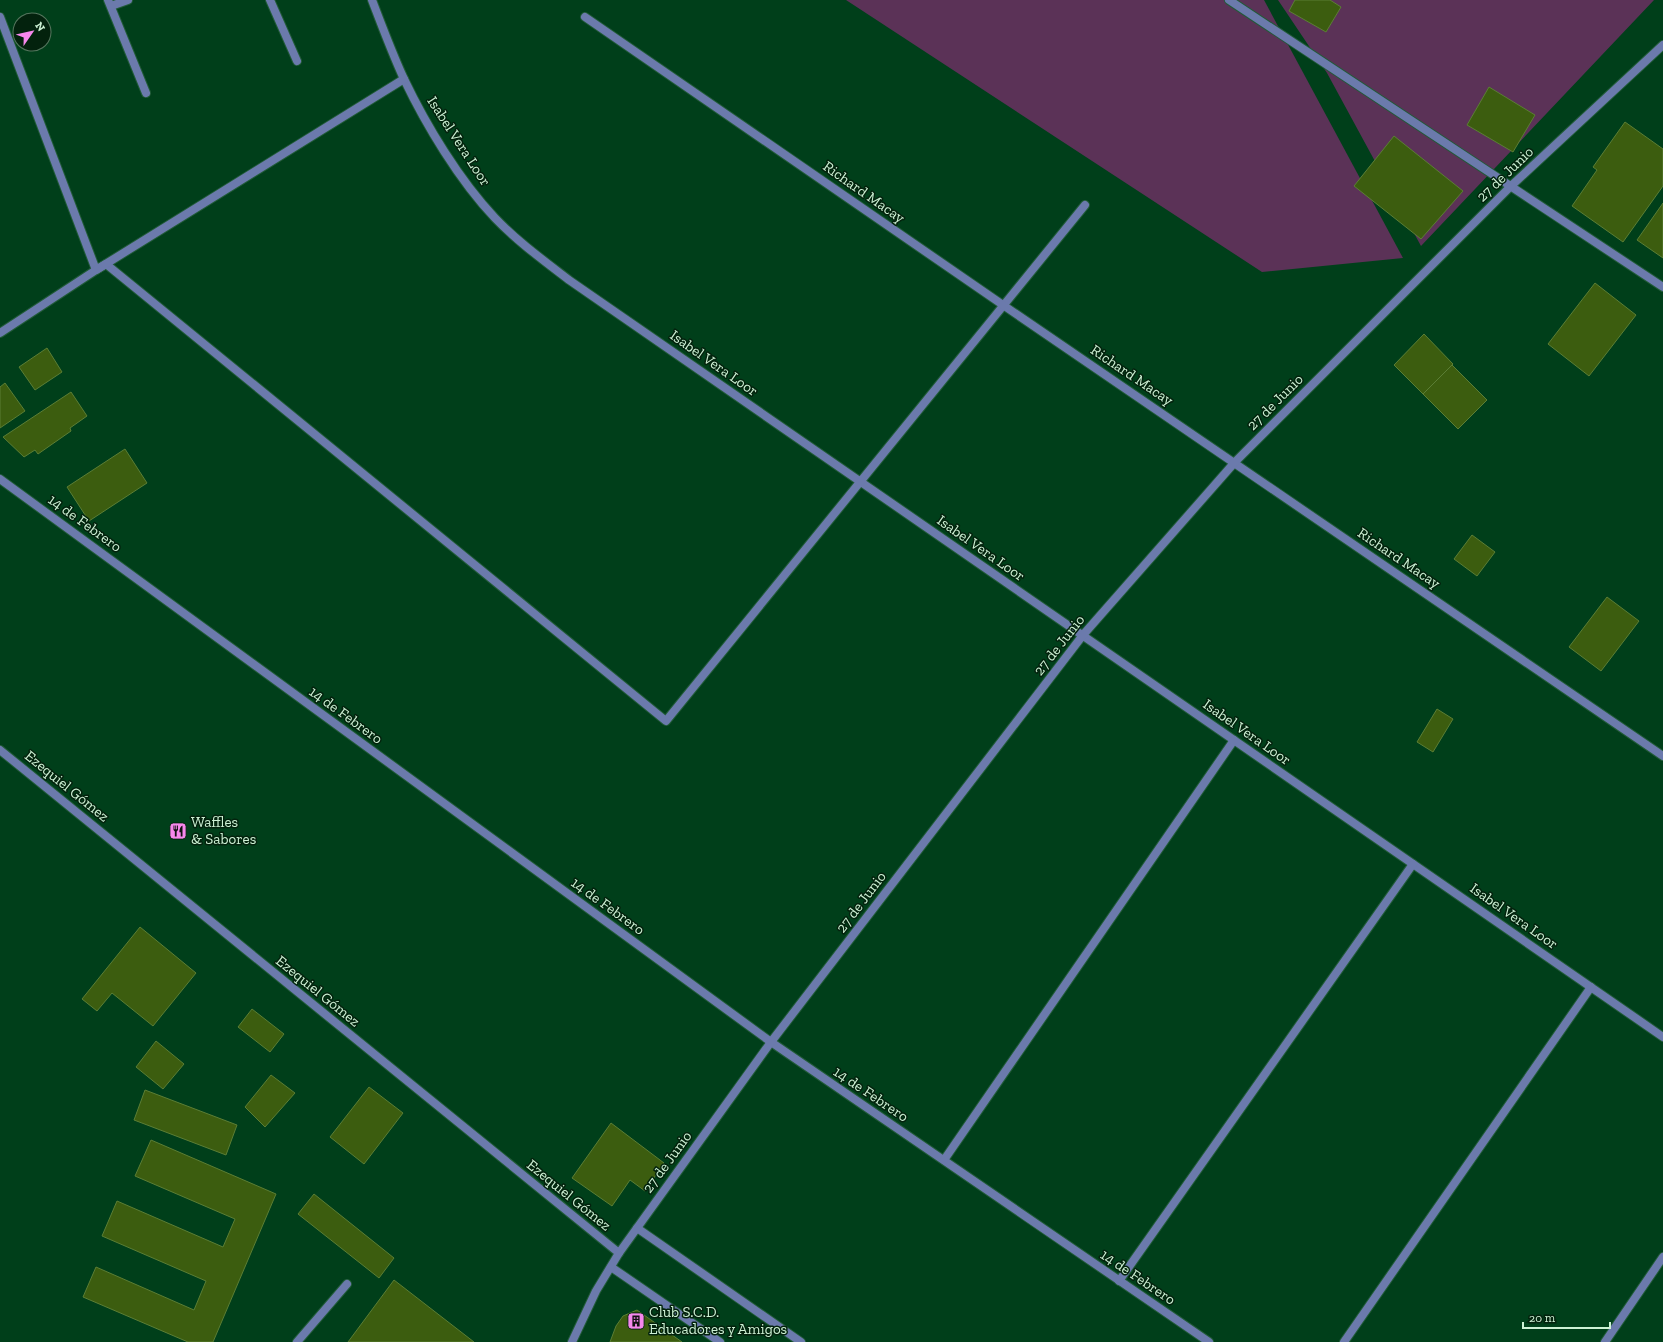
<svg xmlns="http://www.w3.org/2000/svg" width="1663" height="1342" font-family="'Zilla Slab',serif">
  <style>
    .green { fill: #5b3257 }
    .building { fill: #3c5d0f; stroke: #5b7e35 }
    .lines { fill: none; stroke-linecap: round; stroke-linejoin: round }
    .service-casing { stroke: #215b38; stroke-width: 10 }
    .minor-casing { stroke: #215b38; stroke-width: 10 }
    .service { stroke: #6b7aac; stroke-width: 8 }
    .minor { stroke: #6b7aac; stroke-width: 8 }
    .labels { text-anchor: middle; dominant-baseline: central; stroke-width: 3; stroke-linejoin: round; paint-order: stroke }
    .street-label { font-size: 15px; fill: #cdf1d4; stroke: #03220d }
    .poi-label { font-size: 15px; fill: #cdf1d4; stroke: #03220d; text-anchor: start }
  </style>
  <rect width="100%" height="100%" fill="#003f1a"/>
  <g class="green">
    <path d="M 846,0 L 1264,0 L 1403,258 L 1262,272 Z"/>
    <path d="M 1278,0 L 1654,0 L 1421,246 L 1327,73 Z"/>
  </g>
  <g class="building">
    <path d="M 1295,0 L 1330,0 L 1341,7 L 1326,32 L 1289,11 Z"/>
    <path d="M 1489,87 L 1535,115 L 1513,152 L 1467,125 Z"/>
    <path d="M 1625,122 L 1663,149 L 1663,186 L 1623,242 L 1572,206 L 1597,170 L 1593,167 Z"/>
    <path d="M 1394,136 L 1463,191 L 1421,239 L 1354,186 Z"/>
    <path d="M 1663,203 L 1663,258 L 1637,240 Z"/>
    <path d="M 1595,283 L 1636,315 L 1589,376 L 1548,344 Z"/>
    <path d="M 1424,334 L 1453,364 L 1423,394 L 1394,365 Z"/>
    <path d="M 47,348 L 62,372 L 35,390 L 19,367 Z"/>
    <path d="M 1452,365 L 1487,400 L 1458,429 L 1423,394 Z"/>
    <path d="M 5,383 L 25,411 L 0,428 L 0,387 Z"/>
    <path d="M 71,392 L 87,416 L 70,428 L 71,431 L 38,454 L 35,450 L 24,457 L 3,437 Z"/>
    <path d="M 125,449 L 147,483 L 89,521 L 67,487 Z"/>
    <path d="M 1472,535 L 1495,552 L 1477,576 L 1454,559 Z"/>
    <path d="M 1607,597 L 1639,621 L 1601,671 L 1569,647 Z"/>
    <path d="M 1437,709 L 1453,719 L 1433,752 L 1417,742 Z"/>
    <path d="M 140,927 L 196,973 L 153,1026 L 112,993 L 97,1011 L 82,999 Z"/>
    <path d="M 252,1009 L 284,1034 L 270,1052 L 238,1027 Z"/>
    <path d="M 156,1041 L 184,1064 L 163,1089 L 136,1067 Z"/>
    <path d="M 271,1075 L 295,1093 L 265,1127 L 245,1107 Z"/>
    <path d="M 369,1087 L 403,1113 L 364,1164 L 330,1137 Z"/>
    <path d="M 145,1090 L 237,1125 L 226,1155 L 134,1120 Z"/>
    <path d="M 611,1123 L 664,1163 L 645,1191 L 630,1180 L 612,1206 L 572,1178 Z"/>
    <path d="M 151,1140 L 276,1194 L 213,1342 L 188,1342 L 83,1297 L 96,1267 L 194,1310 L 206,1281 L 102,1236 L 117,1201 L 223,1247 L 235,1219 L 135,1176 Z"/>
    <path d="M 314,1194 L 394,1258 L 379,1278 L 298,1214 Z"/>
    <path d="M 394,1280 L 474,1342 L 348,1342 Z"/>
    <path d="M 637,1310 L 682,1342 L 610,1342 L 616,1326 L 623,1316 Z"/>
  </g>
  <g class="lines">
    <g class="service-casing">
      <path id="service" d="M 297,1342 L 347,1284"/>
    </g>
    <g class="minor-casing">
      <g id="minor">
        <path d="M 108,0 L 146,93"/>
        <path d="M 270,0 L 297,61"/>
        <path d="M 372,0 C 382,26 392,53 404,79 C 426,125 459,180 495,218 C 517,241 543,260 569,280 L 1663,1037"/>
        <path d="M 1229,0 L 1663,287"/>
        <path d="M 111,6 L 128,0"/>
        <path d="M 0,17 L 96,270 L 106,264 L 666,721 L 1085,205"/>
        <path d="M 585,17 L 1003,305 L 1663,756"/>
        <path d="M 0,333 L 96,270 L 404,79"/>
        <path d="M 0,479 L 771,1042 L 1209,1342"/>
        <path d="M 0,750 L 619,1253"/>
        <path d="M 944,1160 L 1234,740"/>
        <path d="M 637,1228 L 801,1342"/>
        <path d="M 611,1267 L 720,1342"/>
        <path d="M 1119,1281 L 1413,864"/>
        <path d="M 572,1342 L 596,1291 L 619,1253 L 771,1042 L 1083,635 L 1235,462 L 1511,186 L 1663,45"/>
        <path d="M 1344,1342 L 1591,987"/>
        <path d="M 1605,1342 L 1663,1257"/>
      </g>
    </g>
    <use href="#service" class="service"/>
    <use href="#minor" class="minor"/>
  </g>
  <defs>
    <g id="restaurant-square" transform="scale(0.9)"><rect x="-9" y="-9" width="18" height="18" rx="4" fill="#f688ec" stroke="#03220d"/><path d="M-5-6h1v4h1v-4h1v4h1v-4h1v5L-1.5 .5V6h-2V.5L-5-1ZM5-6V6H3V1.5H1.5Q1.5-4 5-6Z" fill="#111"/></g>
    <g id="building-square" transform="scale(0.9)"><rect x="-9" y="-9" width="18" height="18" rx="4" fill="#f688ec" stroke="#03220d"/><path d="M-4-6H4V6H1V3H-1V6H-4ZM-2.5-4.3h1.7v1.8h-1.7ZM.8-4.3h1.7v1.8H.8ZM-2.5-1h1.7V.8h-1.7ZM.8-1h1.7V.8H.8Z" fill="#111"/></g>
  </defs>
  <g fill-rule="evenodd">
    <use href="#restaurant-square" x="178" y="831"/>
    <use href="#building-square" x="636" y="1321"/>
  </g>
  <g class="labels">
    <g class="street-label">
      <text transform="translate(459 141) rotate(57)">Isabel Vera Loor</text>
      <text transform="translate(1505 174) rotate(-44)">27 de Junio</text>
      <text transform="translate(864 192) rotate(35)">Richard Macay</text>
      <text transform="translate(714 363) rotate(35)">Isabel Vera Loor</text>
      <text transform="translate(1132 375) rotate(34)">Richard Macay</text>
      <text transform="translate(1275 402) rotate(-45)">27 de Junio</text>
      <text transform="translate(85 523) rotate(36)">14 de Febrero</text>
      <text transform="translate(981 548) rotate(35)">Isabel Vera Loor</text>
      <text transform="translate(1399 558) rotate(34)">Richard Macay</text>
      <text transform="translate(1059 645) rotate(-52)">27 de Junio</text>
      <text transform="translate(346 715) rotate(36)">14 de Febrero</text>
      <text transform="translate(1247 732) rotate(35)">Isabel Vera Loor</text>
      <text transform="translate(67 786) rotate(39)">Ezequiel Gómez</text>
      <text transform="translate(861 902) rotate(-53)">27 de Junio</text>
      <text transform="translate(608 906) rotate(36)">14 de Febrero</text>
      <text transform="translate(1514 916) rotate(35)">Isabel Vera Loor</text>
      <text transform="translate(318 991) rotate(39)">Ezequiel Gómez</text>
      <text transform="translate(871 1094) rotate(34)">14 de Febrero</text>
      <text transform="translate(667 1162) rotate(-54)">27 de Junio</text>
      <text transform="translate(569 1195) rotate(39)">Ezequiel Gómez</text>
      <text transform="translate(1138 1277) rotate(34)">14 de Febrero</text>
    </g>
    <g class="poi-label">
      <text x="191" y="822">Waffles<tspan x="191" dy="17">&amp; Sabores</tspan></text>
      <text x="649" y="1312">Club S.C.D.<tspan x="649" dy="17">Educadores y Amigos</tspan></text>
    </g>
  </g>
  <g transform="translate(32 32) rotate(56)"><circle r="19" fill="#03220d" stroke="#54755d"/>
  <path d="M0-3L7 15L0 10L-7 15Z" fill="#f688ec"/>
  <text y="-6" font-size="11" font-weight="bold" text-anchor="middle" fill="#cdf1d4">N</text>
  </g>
  <path d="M1523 1322v6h87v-6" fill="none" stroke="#cdf1d4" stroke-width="2"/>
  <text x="1529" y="1322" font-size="12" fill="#cdf1d4" stroke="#03220d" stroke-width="3" paint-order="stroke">20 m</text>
</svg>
